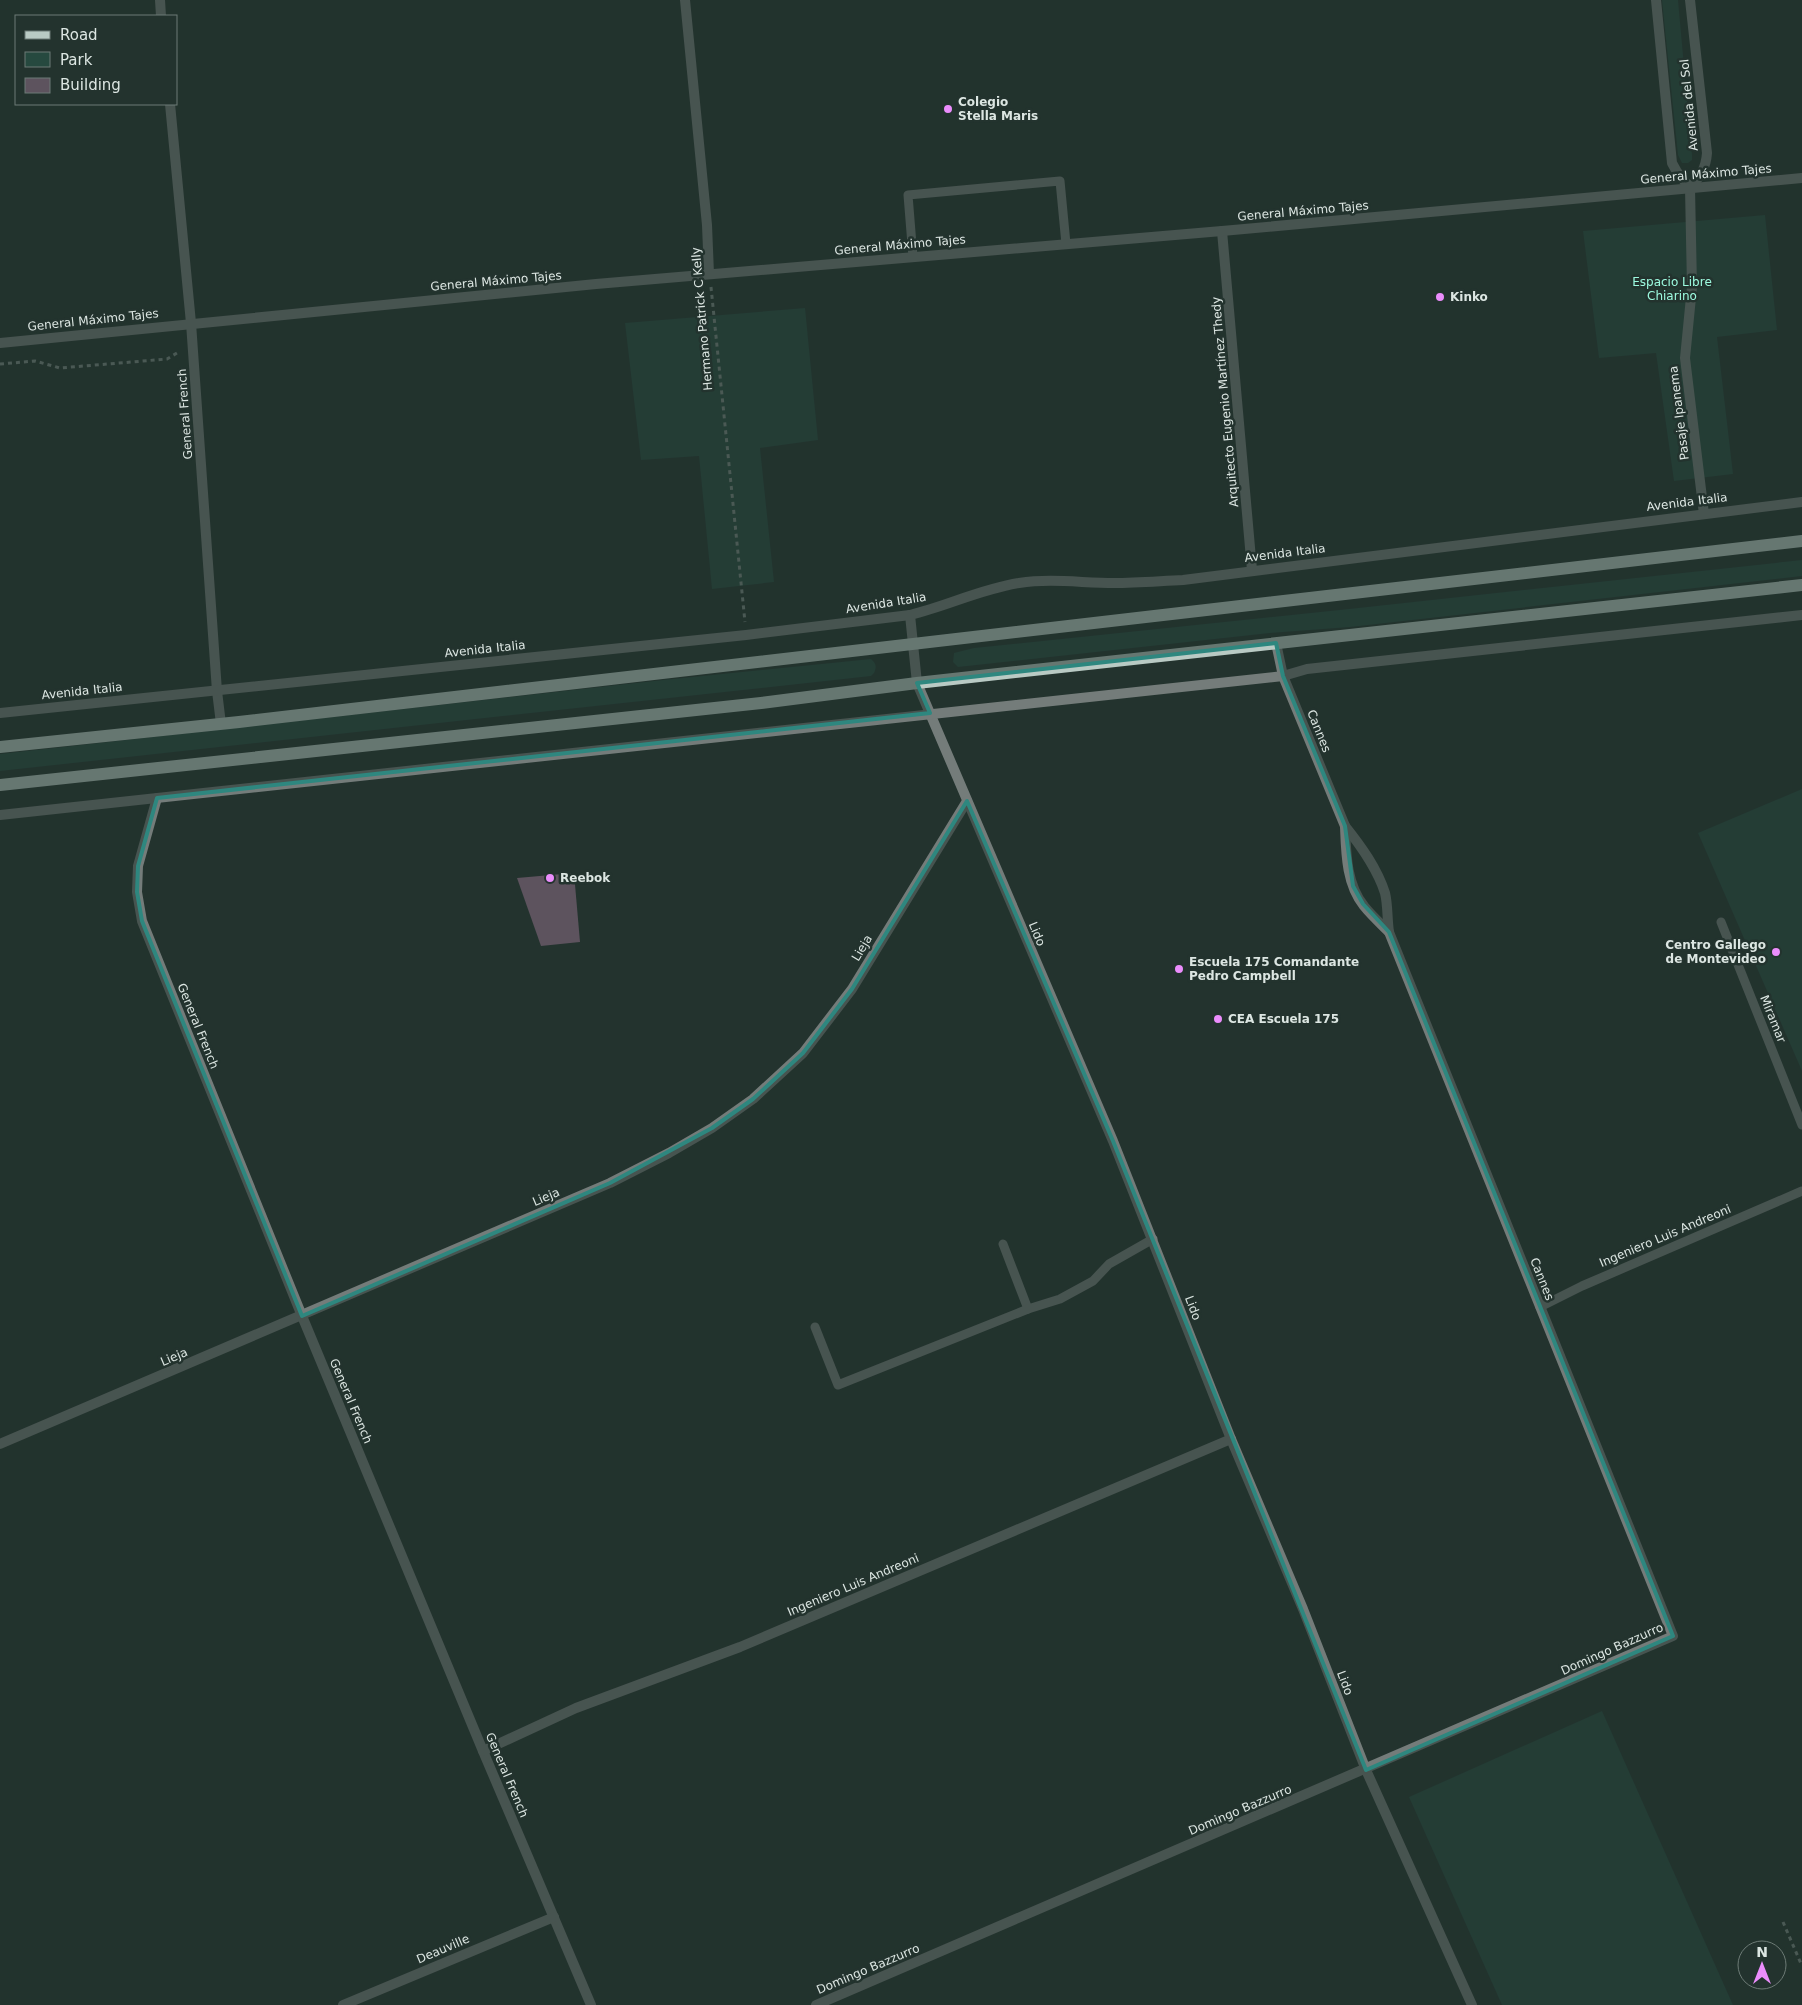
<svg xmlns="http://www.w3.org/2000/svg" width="1802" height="2005" font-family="'DejaVu Sans',sans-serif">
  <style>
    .green { fill: #26493f }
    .building { fill: #5d535e }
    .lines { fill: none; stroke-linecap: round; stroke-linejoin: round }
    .path { stroke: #7a8783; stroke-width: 3; stroke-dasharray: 4 4; stroke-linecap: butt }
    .service { stroke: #747c7a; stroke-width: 9 }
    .minor { stroke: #747c7a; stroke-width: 10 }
    .primary { stroke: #b9cac4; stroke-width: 12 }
    .marked { fill: none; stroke: #2e877f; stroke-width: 4; stroke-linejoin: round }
    .poi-dot { fill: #eb8dfc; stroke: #23332e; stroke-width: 2 }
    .labels { text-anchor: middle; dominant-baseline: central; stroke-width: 5; stroke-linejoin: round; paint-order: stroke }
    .poi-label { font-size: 12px; font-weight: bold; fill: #dce6e2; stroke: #23332e; text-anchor: start }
    .street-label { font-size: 12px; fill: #dce6e2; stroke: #23332e }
    .park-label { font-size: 12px; fill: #9cfadf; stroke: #23332e }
  </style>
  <rect width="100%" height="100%" fill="#23332e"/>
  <g class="green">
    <path d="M 1662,0 L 1678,0 L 1692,155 L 1692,160 L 1688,163 L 1682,163 L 1678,155 Z"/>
    <path d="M 1765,215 L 1777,330 L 1717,337 L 1733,474 L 1674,481 L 1656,353 L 1599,358 L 1583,231 Z"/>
    <path d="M 805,308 L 818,440 L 760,448 L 774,582 L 712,589 L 699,456 L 641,460 L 625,323 Z"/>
    <path d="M 1802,560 L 1802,576 L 1350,627 L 1270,633 L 958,667 L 953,662 L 954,653 L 974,648 L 1349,609 Z"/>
    <path d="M 871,659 C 876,663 877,667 874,673 L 871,676 L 0,771 L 0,754 L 663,680 Z"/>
    <path d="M 1802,789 L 1802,1071 L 1698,833 Z"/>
    <path d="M 1602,1711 L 1733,2005 L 1502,2005 L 1409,1797 Z"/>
  </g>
  <path class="building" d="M 574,873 L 580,942 L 541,946 L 517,878 Z"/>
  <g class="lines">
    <g class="path">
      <path d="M 711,287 L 745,622"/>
      <path d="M 0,364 L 35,361 L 60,368 L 167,359 L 177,353"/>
      <path d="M 1783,1922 L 1802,1966"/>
    </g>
    <g class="service">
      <path d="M 913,257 L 908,195 L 1060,181 L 1066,244"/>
      <path d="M 1721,922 L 1802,1125"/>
      <path d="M 1003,1244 L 1028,1309"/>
      <path d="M 1540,1307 L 1582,1286 L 1802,1191"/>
      <path d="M 815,1327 L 838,1385 L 1028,1309 L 1060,1299 L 1093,1281 L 1109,1264 L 1153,1239"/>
    </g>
    <g class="minor">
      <path d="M 160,0 L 161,16"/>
      <path d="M 685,0 L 707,225 L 709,274"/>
      <path d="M 1656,0 L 1672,163 L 1677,172 L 1690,188"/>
      <path d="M 1690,0 L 1707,153 C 1706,168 1700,177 1690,188"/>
      <path d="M 170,104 L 191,323 L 217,691 L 221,724"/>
      <path d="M 1690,188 L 1692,287 L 1685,358 L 1704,514"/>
      <path d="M 1222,231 L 1252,570"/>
      <path d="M 0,343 L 596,284 L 1222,231 L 1802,178"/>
      <path d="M 910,615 L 917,683 L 1113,1141 L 1231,1439 L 1303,1609 L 1366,1770 L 1472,2005"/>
      <path d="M 0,713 L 746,635 L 910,615 C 947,606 981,589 1019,583 C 1051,578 1082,583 1114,583 C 1137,583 1160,581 1183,580 L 1802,502"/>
      <path d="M 157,798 L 138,866 L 137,892 L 142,921 L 302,1316 L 483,1751 L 591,2005"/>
      <path d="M 0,815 L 1283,676 L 1307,669 L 1802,615"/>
      <path d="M 1345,826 C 1346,852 1346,884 1364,906 C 1371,915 1380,923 1389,932"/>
      <path d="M 0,1444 L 610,1183 L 669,1153 L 712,1128 L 753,1099 L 803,1053 L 852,989 L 967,801"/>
      <path d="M 483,1751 L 576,1708 L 740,1647 L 1231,1439"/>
      <path d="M 343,2005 L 554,1917"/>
      <path d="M 816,2005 L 1673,1636 L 1389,932 C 1387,919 1388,905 1385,893 C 1377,868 1361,846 1345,826 L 1283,676 L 1276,643"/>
    </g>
    <g class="primary">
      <path d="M 0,747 L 239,722 L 1802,541"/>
      <path d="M 0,785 L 761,703 L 917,683 L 1802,585"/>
    </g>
  </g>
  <path d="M0 0H1802V2005H0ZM 1276,643 L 1283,676 L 1345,826 L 1353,886 L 1363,904 L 1389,932 L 1673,1636 L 1366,1770 L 1113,1141 L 967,801 L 852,989 L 803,1053 L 753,1099 L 712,1128 L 610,1183 L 302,1316 L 142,921 L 137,892 L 138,866 L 157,798 L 930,713 L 917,683 Z" fill="#23332e" fill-opacity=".55" fill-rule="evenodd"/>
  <path class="marked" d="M 1276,643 L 1283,676 L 1345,826 L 1353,886 L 1363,904 L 1389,932 L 1673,1636 L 1366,1770 L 1113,1141 L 967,801 L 852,989 L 803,1053 L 753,1099 L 712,1128 L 610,1183 L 302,1316 L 142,921 L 137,892 L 138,866 L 157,798 L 930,713 L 917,683 Z"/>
  <g class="poi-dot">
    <circle cx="948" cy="109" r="5"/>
    <circle cx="1440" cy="297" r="5"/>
    <circle cx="550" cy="878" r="5"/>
    <circle cx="1776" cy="952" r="5"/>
    <circle cx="1179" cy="969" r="5"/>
    <circle cx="1218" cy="1019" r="5"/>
  </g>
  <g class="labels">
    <g class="poi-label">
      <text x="958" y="102">Colegio<tspan x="958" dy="14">Stella Maris</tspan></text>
      <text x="1450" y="297">Kinko</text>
      <text x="560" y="878">Reebok</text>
      <text x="1766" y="945" text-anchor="end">Centro Gallego<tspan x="1766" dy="14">de Montevideo</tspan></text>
      <text x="1189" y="962">Escuela 175 Comandante<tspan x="1189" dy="14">Pedro Campbell</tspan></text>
      <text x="1228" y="1019">CEA Escuela 175</text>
    </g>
    <g class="street-label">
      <text transform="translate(1689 105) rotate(-96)">Avenida del Sol</text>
      <text transform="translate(1706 174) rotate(-5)">General Máximo Tajes</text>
      <text transform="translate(1303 211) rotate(-5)">General Máximo Tajes</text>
      <text transform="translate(900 245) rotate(-5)">General Máximo Tajes</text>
      <text transform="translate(496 281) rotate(-5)">General Máximo Tajes</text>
      <text transform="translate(702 319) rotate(-95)">Hermano Patrick C Kelly</text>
      <text transform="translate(93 320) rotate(-6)">General Máximo Tajes</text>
      <text transform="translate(1225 402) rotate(-95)">Arquitecto Eugenio Martínez Thedy</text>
      <text transform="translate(1679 413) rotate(-97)">Pasaje Ipanema</text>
      <text transform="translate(185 414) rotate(-94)">General French</text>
      <text transform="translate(1687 502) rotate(-7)">Avenida Italia</text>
      <text transform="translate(1285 553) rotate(-7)">Avenida Italia</text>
      <text transform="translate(886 603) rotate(-9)">Avenida Italia</text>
      <text transform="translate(485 649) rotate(-6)">Avenida Italia</text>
      <text transform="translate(82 691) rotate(-6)">Avenida Italia</text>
      <text transform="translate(1319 731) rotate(68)">Cannes</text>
      <text transform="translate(1037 934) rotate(67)">Lido</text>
      <text transform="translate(862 948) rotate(-59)">Lieja</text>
      <text transform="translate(1773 1019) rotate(68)">Miramar</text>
      <text transform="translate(198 1026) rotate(68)">General French</text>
      <text transform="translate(546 1197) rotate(-23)">Lieja</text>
      <text transform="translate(1665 1236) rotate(-23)">Ingeniero Luis Andreoni</text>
      <text transform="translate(1542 1279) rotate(68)">Cannes</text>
      <text transform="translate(1193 1308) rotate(69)">Lido</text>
      <text transform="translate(174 1357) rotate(-23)">Lieja</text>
      <text transform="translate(351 1401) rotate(67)">General French</text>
      <text transform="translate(853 1585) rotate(-23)">Ingeniero Luis Andreoni</text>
      <text transform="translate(1612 1649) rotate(-24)">Domingo Bazzurro</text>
      <text transform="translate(1345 1683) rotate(69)">Lido</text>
      <text transform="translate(507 1775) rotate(67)">General French</text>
      <text transform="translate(1240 1810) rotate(-23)">Domingo Bazzurro</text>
      <text transform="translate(443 1949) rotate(-23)">Deauville</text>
      <text transform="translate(868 1969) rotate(-23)">Domingo Bazzurro</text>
    </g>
    <g class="park-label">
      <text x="1672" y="282">Espacio Libre<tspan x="1672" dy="14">Chiarino</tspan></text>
    </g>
  </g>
  <rect x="15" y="15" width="162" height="90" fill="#23332e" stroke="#6d7b76"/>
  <rect x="25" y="31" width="25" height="8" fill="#b9cac4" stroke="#6d7b76"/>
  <text x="60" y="40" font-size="15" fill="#dce6e2">Road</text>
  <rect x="25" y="52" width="25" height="15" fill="#26493f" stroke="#6d7b76"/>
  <text x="60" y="65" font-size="15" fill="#dce6e2">Park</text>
  <rect x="25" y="78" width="25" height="15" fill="#5d535e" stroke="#6d7b76"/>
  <text x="60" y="90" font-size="15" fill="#dce6e2">Building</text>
  <g transform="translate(1762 1965)"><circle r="24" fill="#23332e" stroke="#6d7b76"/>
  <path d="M0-4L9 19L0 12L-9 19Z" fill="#eb8dfc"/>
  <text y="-8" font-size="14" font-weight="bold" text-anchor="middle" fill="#dce6e2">N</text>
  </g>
</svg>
